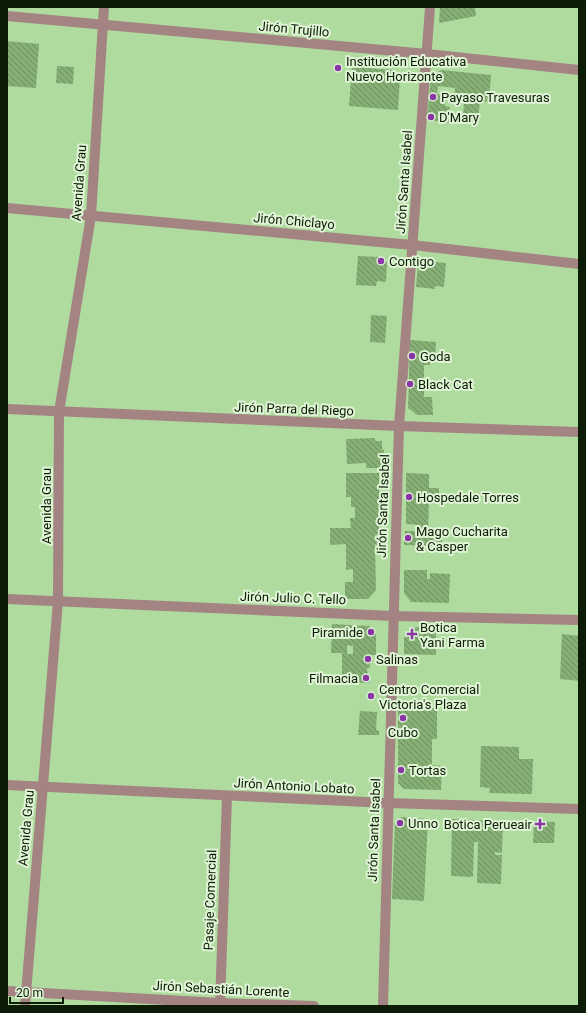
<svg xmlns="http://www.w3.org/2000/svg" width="586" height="1013" font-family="Roboto,sans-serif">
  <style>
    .building { fill: url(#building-back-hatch); fill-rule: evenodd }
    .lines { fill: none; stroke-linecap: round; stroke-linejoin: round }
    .minor { stroke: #a48383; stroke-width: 10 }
    .poi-dot { fill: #8935a4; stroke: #dff5d6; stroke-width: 1.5 }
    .labels { text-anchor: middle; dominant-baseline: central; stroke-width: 4; stroke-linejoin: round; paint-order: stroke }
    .street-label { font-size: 13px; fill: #0d1c06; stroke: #dff5d6 }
    .poi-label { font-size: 13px; fill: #0d1c06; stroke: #dff5d6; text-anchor: start }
  </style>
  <defs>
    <pattern id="building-back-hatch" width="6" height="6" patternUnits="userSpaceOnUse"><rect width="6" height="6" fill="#86af75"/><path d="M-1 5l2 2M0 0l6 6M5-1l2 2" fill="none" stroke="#6c8e5e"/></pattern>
  </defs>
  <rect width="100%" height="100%" fill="#b0db9f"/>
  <g class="building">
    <path d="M 440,7 L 475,7 L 476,16 L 439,23 Z"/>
    <path d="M 7,41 L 39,44 L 36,88 L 7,86 Z"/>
    <path d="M 57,66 L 74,67 L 73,84 L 56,83 Z"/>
    <path d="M 352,67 L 393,70 L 400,78 L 398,110 L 349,106 Z"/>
    <path d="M 441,70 L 491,75 L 489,102 L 480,101 L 478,120 L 463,118 L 464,101 L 454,100 L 455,88 L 438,86 L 437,94 L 446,96 L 445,106 L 450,107 L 449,112 L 452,112 L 451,123 L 427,120 L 431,76 Z"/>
    <path d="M 358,256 L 380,257 L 384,262 L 387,262 L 386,282 L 377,281 L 376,286 L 356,285 Z"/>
    <path d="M 424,261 L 446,263 L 444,287 L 435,286 L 435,289 L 416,287 L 418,265 Z"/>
    <path d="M 371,315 L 387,316 L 385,343 L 370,342 Z"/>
    <path d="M 410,340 L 436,342 L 435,359 L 430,359 L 430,365 L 424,365 L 424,397 L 432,397 L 433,415 L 417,415 L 408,408 Z"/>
    <path d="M 375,438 L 375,441 L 382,441 L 382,449 L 384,450 L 385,464 L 382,465 L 382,468 L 366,468 L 366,463 L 347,464 L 346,439 Z"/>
    <path d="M 346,473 L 379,473 L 379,545 L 375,544 L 376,590 L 368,599 L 345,599 L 345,582 L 353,582 L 353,569 L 346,570 L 346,544 L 330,545 L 330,528 L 351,528 L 350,518 L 355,518 L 355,507 L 351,507 L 351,497 L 346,497 Z"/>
    <path d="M 406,473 L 429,474 L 429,488 L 439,488 L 439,499 L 429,499 L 428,536 L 442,537 L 442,542 L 433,542 L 433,546 L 404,545 L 405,531 L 418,531 L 419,525 L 406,524 Z"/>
    <path d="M 404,570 L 427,570 L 427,579 L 430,579 L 430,573 L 450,574 L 449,603 L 411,602 L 404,593 Z"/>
    <path d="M 332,624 L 369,626 L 376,634 L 376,655 L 370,655 L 370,668 L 367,668 L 369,683 L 342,683 L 342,653 L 331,653 ZM 347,645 L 353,646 L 353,654 L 347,654 Z"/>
    <path d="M 412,627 L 436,628 L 436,655 L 404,654 L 404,638 Z"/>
    <path d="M 562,634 L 579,636 L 579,681 L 560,679 Z"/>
    <path d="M 398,708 L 437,708 L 437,739 L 432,739 L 432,765 L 442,766 L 441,790 L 404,789 L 398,783 Z"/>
    <path d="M 360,711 L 377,712 L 376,730 L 379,731 L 379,735 L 358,735 Z"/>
    <path d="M 481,746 L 519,747 L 519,759 L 533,759 L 532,794 L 489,793 L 490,788 L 480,787 Z"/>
    <path d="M 401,817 L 428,819 L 424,901 L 392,899 L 395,823 Z"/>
    <path d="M 452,819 L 503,821 L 502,853 L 495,852 L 495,855 L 502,855 L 501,884 L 477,883 L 478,842 L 474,842 L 473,877 L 451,876 Z"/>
    <path d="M 534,821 L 555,822 L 554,843 L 533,843 Z"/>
  </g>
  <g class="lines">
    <g class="minor">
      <path d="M 7,16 L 427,54 L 579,70"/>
      <path d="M 7,208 L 412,245 L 579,264"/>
      <path d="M 7,409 L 399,426 L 579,432"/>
      <path d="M 7,599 L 393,616 L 579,620"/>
      <path d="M 7,785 L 388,803 L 579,809"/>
      <path d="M 7,991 L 220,1003 L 314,1006"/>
      <path d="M 25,1006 L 58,601 L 59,412 L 91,216 L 104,7"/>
      <path d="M 220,1006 L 227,796"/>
      <path d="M 383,1006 L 399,426 L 430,7"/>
    </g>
  </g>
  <g class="poi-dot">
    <circle cx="338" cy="68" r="4"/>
    <circle cx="433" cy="97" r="4"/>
    <circle cx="431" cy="117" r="4"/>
    <circle cx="381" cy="261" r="4"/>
    <circle cx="412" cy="356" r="4"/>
    <circle cx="410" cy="384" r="4"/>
    <circle cx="409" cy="497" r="4"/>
    <circle cx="408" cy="538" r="4"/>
    <circle cx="371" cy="632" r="4"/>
    <path d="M410 628h4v4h4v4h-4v4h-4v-4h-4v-4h4z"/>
    <circle cx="368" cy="659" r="4"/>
    <circle cx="366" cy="678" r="4"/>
    <circle cx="371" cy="696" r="4"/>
    <circle cx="403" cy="718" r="4"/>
    <circle cx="401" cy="770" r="4"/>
    <circle cx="400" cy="823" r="4"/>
    <path d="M538 818h4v4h4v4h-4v4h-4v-4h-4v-4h4z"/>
  </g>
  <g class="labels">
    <g class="street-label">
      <text transform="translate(294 29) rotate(5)">Jirón Trujillo</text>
      <text transform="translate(404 182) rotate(-86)">Jirón Santa Isabel</text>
      <text transform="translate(79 183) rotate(-86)">Avenida Grau</text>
      <text transform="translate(294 221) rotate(5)">Jirón Chiclayo</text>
      <text transform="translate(294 409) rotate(2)">Jirón Parra del Riego</text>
      <text transform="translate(46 506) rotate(-90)">Avenida Grau</text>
      <text transform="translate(383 506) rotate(-88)">Jirón Santa Isabel</text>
      <text transform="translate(293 598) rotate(2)">Jirón Julio C. Tello</text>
      <text transform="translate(294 786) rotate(3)">Jirón Antonio Lobato</text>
      <text transform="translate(26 828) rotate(-85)">Avenida Grau</text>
      <text transform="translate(374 830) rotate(-88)">Jirón Santa Isabel</text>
      <text transform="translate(210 900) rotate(-88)">Pasaje Comercial</text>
      <text transform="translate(221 989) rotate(3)">Jirón Sebastián Lorente</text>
    </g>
    <g class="poi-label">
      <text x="346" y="61">Institución Educativa<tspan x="346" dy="15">Nuevo Horizonte</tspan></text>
      <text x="441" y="97">Payaso Travesuras</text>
      <text x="439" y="117">D'Mary</text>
      <text x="389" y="261">Contigo</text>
      <text x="420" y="356">Goda</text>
      <text x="418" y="384">Black Cat</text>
      <text x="417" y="497">Hospedale Torres</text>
      <text x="416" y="531">Mago Cucharita<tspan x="416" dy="15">&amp; Casper</tspan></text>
      <text x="420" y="627">Botica<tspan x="420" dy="15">Yani Farma</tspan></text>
      <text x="363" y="632" text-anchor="end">Piramide</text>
      <text x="376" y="659">Salinas</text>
      <text x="358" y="678" text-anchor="end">Filmacia</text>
      <text x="379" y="689">Centro Comercial<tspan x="379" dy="15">Victoria's Plaza</tspan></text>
      <text x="403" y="732" text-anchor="middle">Cubo</text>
      <text x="409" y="770">Tortas</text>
      <text x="408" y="823">Unno</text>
      <text x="532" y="824" text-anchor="end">Botica Perueair</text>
    </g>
  </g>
  <rect width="586" height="1013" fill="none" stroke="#0d1c06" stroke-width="16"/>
  <path d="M10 997v6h53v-6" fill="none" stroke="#0d1c06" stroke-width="2"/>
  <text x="16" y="997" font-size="12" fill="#0d1c06" stroke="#dff5d6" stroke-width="3" paint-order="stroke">20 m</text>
</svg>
